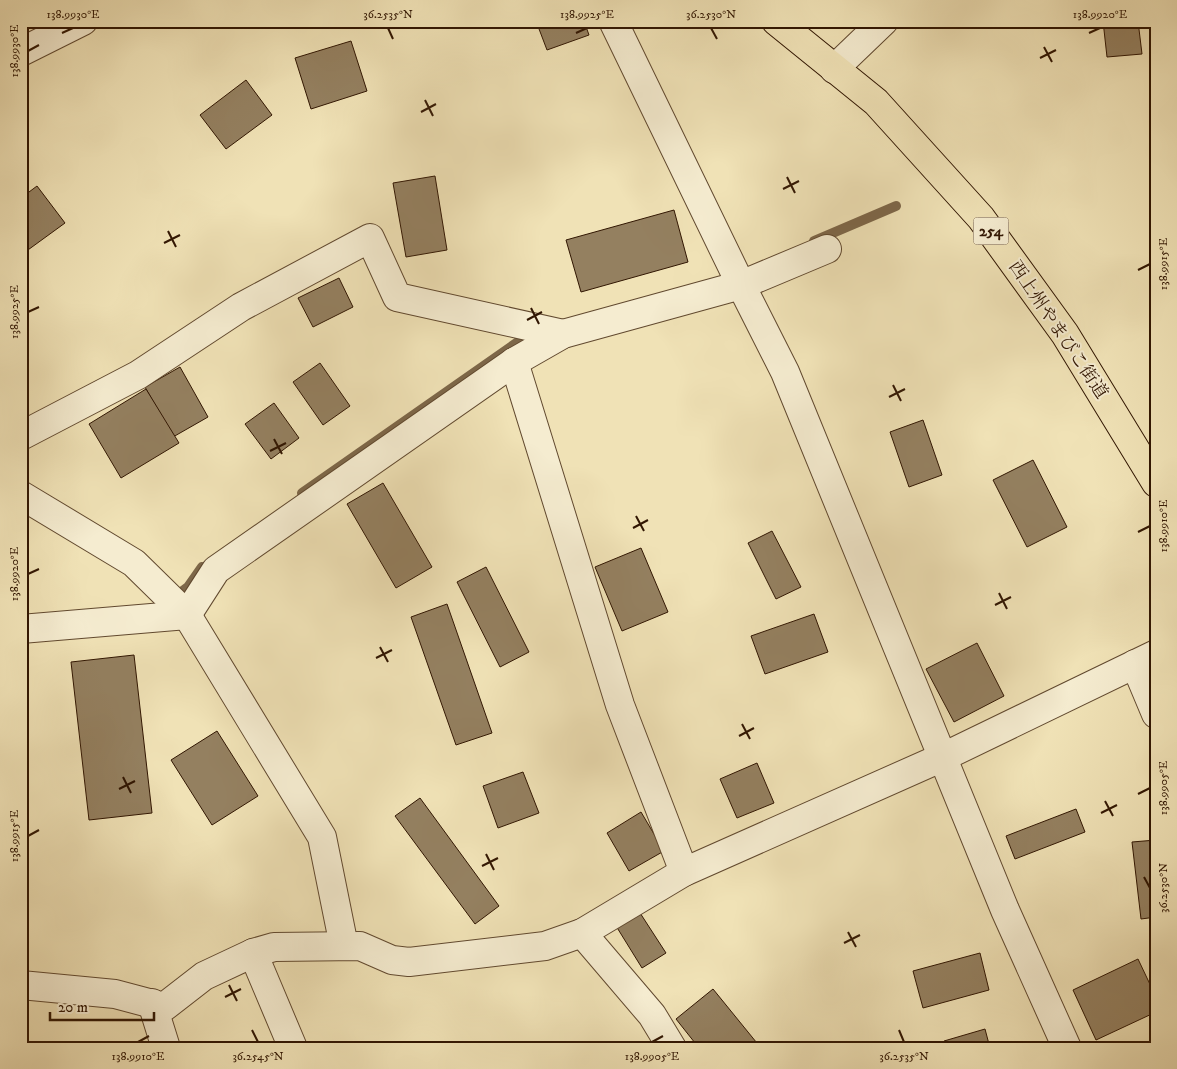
<svg xmlns="http://www.w3.org/2000/svg" width="1177" height="1069" font-family="'IM FELL DW Pica','Noto Serif JP',serif">
  <style>
    .lines { fill: none; stroke-linecap: round; stroke-linejoin: round }
    .stream { stroke: #7d6749; stroke-width: 10 }
    .building { fill: #948060; stroke: #311602 }
    .minor-casing { stroke: #61492f; stroke-width: 30 }
    .highway-casing { stroke: #311602; stroke-width: 30 }
    .minor { stroke: #f5ecd0; stroke-width: 28 }
    .highway { stroke: #f0e2b6; stroke-width: 28 }
    .ticks { fill: none; stroke: #311602; stroke-width: 2 }
    .labels { text-anchor: middle; dominant-baseline: central; stroke-width: 4; stroke-linejoin: round; paint-order: stroke }
    .shield { fill: #f5ecd0; stroke: #6c5640; stroke-width: 1 }
    .shield-label { font-size: 16px; font-weight: bold; fill: #311602 }
    .street-label { font-size: 18px; fill: #311602; stroke: #f5ecd0 }
    .neatline { fill: none; stroke: #311602; stroke-width: 2 }
    .ticks-label { font-size: 12px; text-anchor: middle; fill: #311602 }
  </style>
  <rect width="100%" height="100%" fill="#f0e2b6"/>
  <filter id="stains"><feTurbulence type="fractalNoise" baseFrequency=".004" numOctaves="4"/><feColorMatrix values="0 0 0 0 .2 0 0 0 0 .09 0 0 0 0 .02 0 0 0 .5 -.17"/></filter>
  <radialGradient id="worn" r=".72"><stop offset=".6" stop-color="#630" stop-opacity="0"/><stop offset="1" stop-color="#630" stop-opacity=".3"/></radialGradient>
  <g class="lines">
    <g class="stream">
      <path d="M 814,241 L 896,206"/>
      <path d="M 302,493 L 525,337 L 533,333"/>
      <path d="M 172,599 L 188,587 L 202,567"/>
    </g>
  </g>
  <g class="building">
    <path d="M 536,21 L 584,21 L 589,35 L 547,50 Z"/>
    <path d="M 1103,21 L 1138,21 L 1142,54 L 1107,57 Z"/>
    <path d="M 351,41 L 367,91 L 311,109 L 295,58 Z"/>
    <path d="M 246,80 L 272,115 L 226,149 L 200,115 Z"/>
    <path d="M 435,176 L 447,250 L 406,257 L 393,183 Z"/>
    <path d="M 37,186 L 65,223 L 21,255 L 21,198 Z"/>
    <path d="M 674,210 L 688,262 L 581,292 L 566,240 Z"/>
    <path d="M 339,278 L 353,307 L 313,327 L 298,298 Z"/>
    <path d="M 320,363 L 350,406 L 323,425 L 293,382 Z"/>
    <path d="M 180,367 L 208,417 L 173,437 L 145,387 Z"/>
    <path d="M 146,389 L 179,443 L 121,478 L 89,424 Z"/>
    <path d="M 274,403 L 299,438 L 271,459 L 245,424 Z"/>
    <path d="M 923,420 L 942,475 L 909,487 L 890,432 Z"/>
    <path d="M 1033,460 L 1067,527 L 1027,547 L 993,480 Z"/>
    <path d="M 383,483 L 432,567 L 396,588 L 347,504 Z"/>
    <path d="M 772,531 L 801,587 L 776,599 L 748,543 Z"/>
    <path d="M 641,548 L 668,612 L 622,631 L 595,567 Z"/>
    <path d="M 486,567 L 529,652 L 500,667 L 457,582 Z"/>
    <path d="M 447,604 L 492,733 L 456,745 L 411,617 Z"/>
    <path d="M 814,614 L 828,652 L 765,674 L 751,636 Z"/>
    <path d="M 977,643 L 1004,696 L 954,722 L 926,669 Z"/>
    <path d="M 134,655 L 152,813 L 89,820 L 71,662 Z"/>
    <path d="M 217,731 L 258,796 L 212,825 L 171,760 Z"/>
    <path d="M 757,763 L 774,803 L 737,818 L 720,779 Z"/>
    <path d="M 523,772 L 539,813 L 498,828 L 483,786 Z"/>
    <path d="M 420,798 L 499,906 L 475,924 L 395,816 Z"/>
    <path d="M 1076,809 L 1085,832 L 1015,859 L 1006,836 Z"/>
    <path d="M 641,812 L 664,851 L 629,871 L 607,833 Z"/>
    <path d="M 1156,840 L 1156,917 L 1141,919 L 1132,842 Z"/>
    <path d="M 631,899 L 666,953 L 642,968 L 608,913 Z"/>
    <path d="M 980,953 L 989,990 L 923,1008 L 913,971 Z"/>
    <path d="M 1138,959 L 1156,997 L 1156,1012 L 1096,1040 L 1073,990 Z"/>
    <path d="M 713,989 L 761,1048 L 699,1048 L 676,1019 Z"/>
    <path d="M 985,1029 L 990,1048 L 946,1048 L 944,1041 Z"/>
  </g>
  <g class="lines">
    <g class="minor-casing">
      <g id="minor">
        <path d="M 613,21 L 741,285 L 785,372 L 1005,910 L 1067,1048"/>
        <path d="M 21,52 L 83,21"/>
        <path d="M 834,69 L 884,21"/>
        <path d="M 514,362 L 620,705 L 684,872"/>
        <path d="M 21,436 L 138,375 L 241,307 L 370,238 L 397,297 L 563,334"/>
        <path d="M 21,495 L 134,563 L 187,615 L 322,837 L 344,946"/>
        <path d="M 21,629 L 187,615 L 216,570 L 514,362 L 563,334 L 741,285 L 827,249"/>
        <path d="M 1135,664 L 1156,714"/>
        <path d="M 582,933 L 652,1015 L 672,1048"/>
        <path d="M 253,953 L 293,1048"/>
        <path d="M 21,985 L 115,994 L 164,1007 L 204,976 L 253,953 L 274,947 L 360,946 L 392,960 L 409,962 L 545,946 L 582,933 L 684,872 L 943,757 L 1156,654"/>
        <path d="M 152,1003 L 166,1048"/>
      </g>
    </g>
    <g class="highway-casing">
      <path id="highway" d="M 776,21 L 876,102 L 981,218 L 1065,334 L 1156,483"/>
    </g>
    <use href="#minor" class="minor"/>
    <use href="#highway" class="highway"/>
  </g>
  <path class="ticks" d="M 388,28 L 393,39M 711,28 L 717,39M 62,33 L 73,28M 576,33 L 587,28M 1089,33 L 1100,28M 1044,47 L 1052,62M 28,51 L 39,45M 1040,58 L 1056,50M 425,100 L 433,116M 421,112 L 436,104M 787,177 L 795,193M 783,189 L 799,181M 168,231 L 176,247M 164,243 L 180,235M 1138,270 L 1150,264M 531,308 L 539,324M 28,312 L 39,307M 527,320 L 542,312M 893,385 L 901,401M 889,397 L 905,389M 274,439 L 282,454M 270,451 L 286,443M 636,516 L 644,531M 633,528 L 648,520M 1138,532 L 1150,526M 28,574 L 39,569M 999,593 L 1007,609M 995,605 L 1011,597M 380,647 L 388,662M 376,658 L 392,650M 742,724 L 750,739M 739,736 L 754,728M 123,777 L 131,793M 119,789 L 135,781M 1138,794 L 1150,788M 1105,801 L 1113,816M 1101,813 L 1117,805M 28,836 L 39,830M 486,854 L 494,870M 482,866 L 498,858M 1144,877 L 1150,888M 848,932 L 856,947M 844,943 L 860,935M 229,985 L 237,1001M 225,997 L 241,989M 252,1030 L 258,1042M 899,1030 L 904,1042M 138,1042 L 149,1036M 652,1042 L 663,1036"/>
  <g class="labels">
    <rect class="shield" x="973.5" y="217.5" width="35" height="27" rx="4"/>
    <g class="shield-label">
      <text x="991" y="231">254</text>
    </g>
    <g class="street-label">
      <text transform="translate(1058 330) rotate(56)">西上州やまびこ街道</text>
    </g>
  </g>
  <rect width="1177" height="1069" fill="none" stroke="#f0e2b6" stroke-width="55"/>
  <path d="M50 1012v8h104v-8" fill="none" stroke="#311602" stroke-width="2.5"/>
  <text x="58" y="1012" font-size="15" fill="#311602" stroke="#f5ecd0" stroke-width="4" paint-order="stroke">20 m</text>
  <rect x="28" y="28" width="1122" height="1014" class="neatline"/>
  <g class="ticks-label">
    <text x="73" y="18">138.9930°E</text>
    <text x="388" y="18">36.2535°N</text>
    <text x="587" y="18">138.9925°E</text>
    <text x="711" y="18">36.2530°N</text>
    <text x="1100" y="18">138.9920°E</text>
    <text transform="translate(14 51) rotate(-90)" y="4">138.9930°E</text>
    <text transform="translate(1163 264) rotate(-90)" y="4">138.9915°E</text>
    <text transform="translate(14 312) rotate(-90)" y="4">138.9925°E</text>
    <text transform="translate(1163 526) rotate(-90)" y="4">138.9910°E</text>
    <text transform="translate(14 574) rotate(-90)" y="4">138.9920°E</text>
    <text transform="translate(1163 788) rotate(-90)" y="4">138.9905°E</text>
    <text transform="translate(14 836) rotate(-90)" y="4">138.9915°E</text>
    <text transform="translate(1163 888) rotate(-90)" y="4">36.2530°N</text>
    <text x="138" y="1060">138.9910°E</text>
    <text x="258" y="1060">36.2545°N</text>
    <text x="652" y="1060">138.9905°E</text>
    <text x="904" y="1060">36.2535°N</text>
  </g>
  <rect width="100%" height="100%" filter="url(#stains)"/>
  <rect width="100%" height="100%" fill="url(#worn)"/>
</svg>
